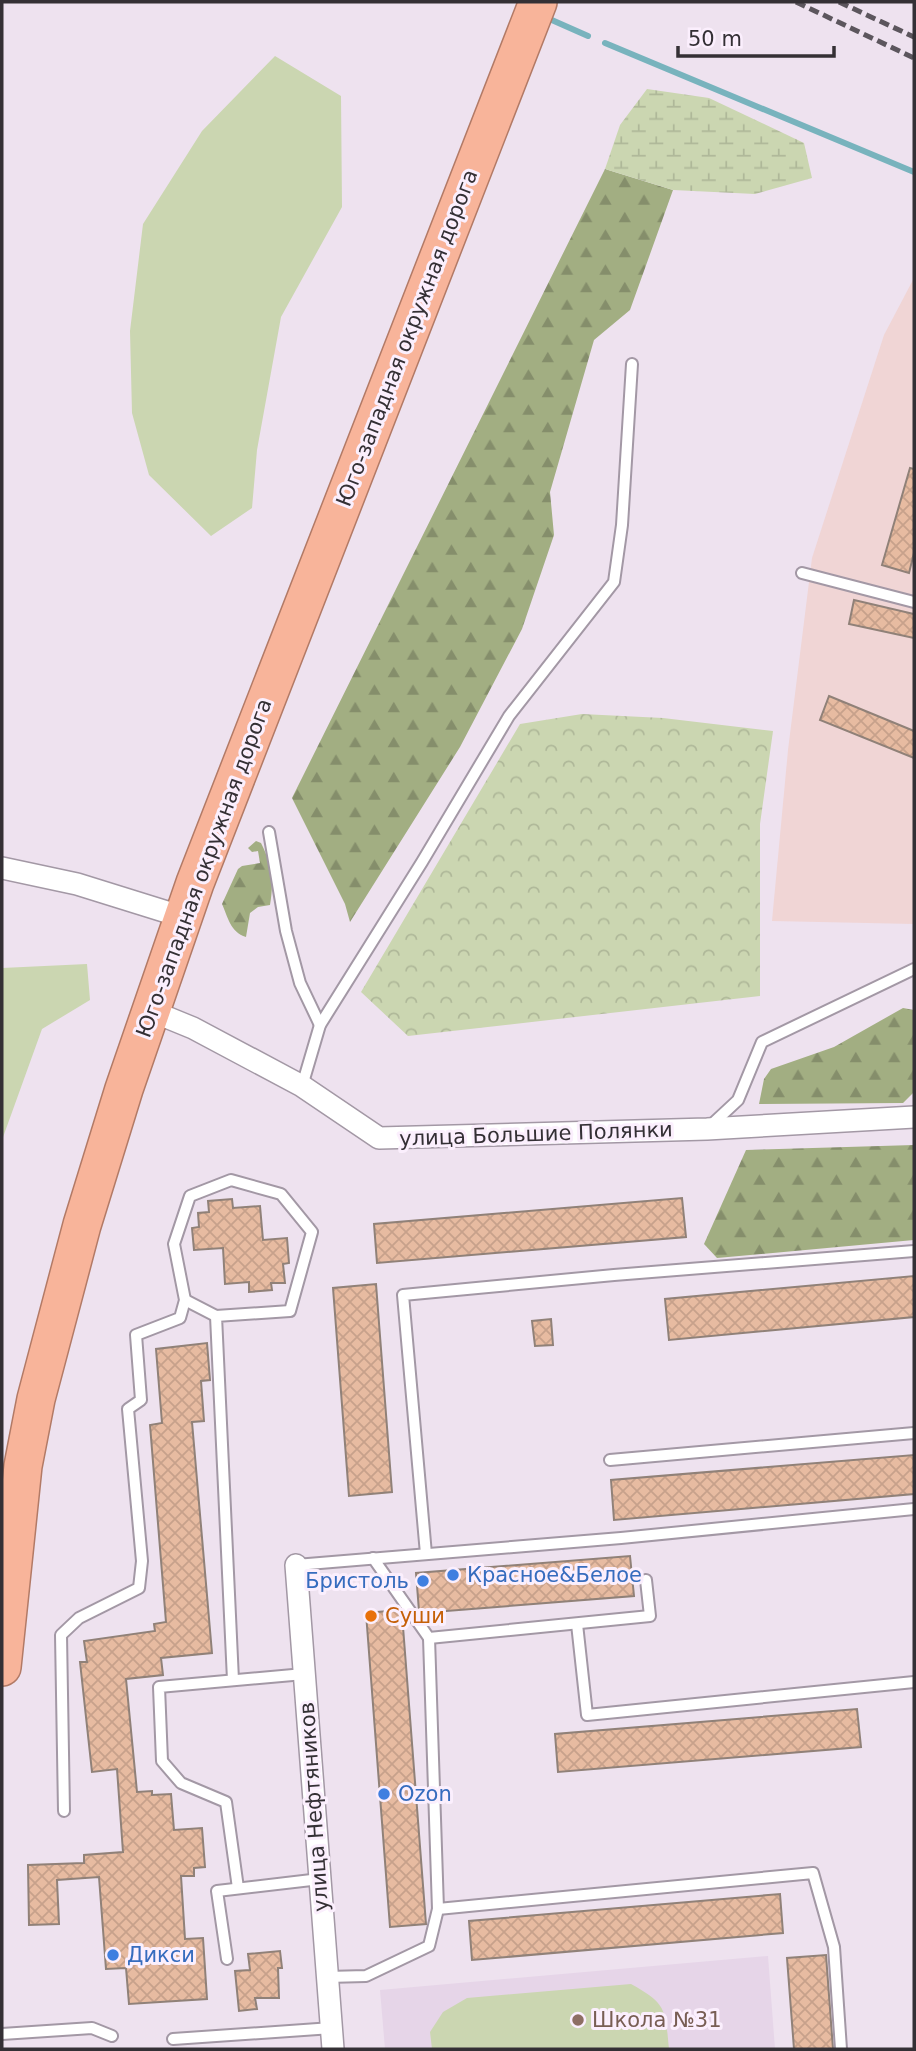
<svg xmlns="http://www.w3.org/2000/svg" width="916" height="2051" font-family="'DejaVu Sans',sans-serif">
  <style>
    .built { fill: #e6d5e8 }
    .industrial { fill: #f0d5d5 }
    .grass { fill: #cbd6b1 }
    .forest { fill: url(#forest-firs) }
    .wetland { fill: url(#wetland-marsh) }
    .park { fill: url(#park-crowns) }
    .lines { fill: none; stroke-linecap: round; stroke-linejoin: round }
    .stream { stroke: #78b3bd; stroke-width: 6 }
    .building { fill: url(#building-cross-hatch); stroke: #908178; stroke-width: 2 }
    .service-casing { stroke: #a398a5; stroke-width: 14 }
    .minor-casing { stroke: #a398a5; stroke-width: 24 }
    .trunk-casing { stroke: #b27a66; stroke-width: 40 }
    .service { stroke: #fff; stroke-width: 10 }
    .minor { stroke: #fff; stroke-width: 21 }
    .trunk { stroke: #f8b49a; stroke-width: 37 }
    .rail { stroke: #5c565d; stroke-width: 5; stroke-dasharray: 10 5; stroke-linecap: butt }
    .shop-dot { fill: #3f7fe0; stroke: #fbeffd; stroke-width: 2.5 }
    .food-dot { fill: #e8710a; stroke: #fbeffd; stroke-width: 2.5 }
    .education-dot { fill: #8d6e63; stroke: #fbeffd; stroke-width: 2.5 }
    .labels { text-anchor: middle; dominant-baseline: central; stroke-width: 6; stroke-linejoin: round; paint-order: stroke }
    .street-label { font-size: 21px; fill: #343035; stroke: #fbeffd }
    .shop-label { font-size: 21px; fill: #366cbe; stroke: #fbeffd; text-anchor: start }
    .food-label { font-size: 21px; fill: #c56008; stroke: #fbeffd; text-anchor: start }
    .education-label { font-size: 21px; fill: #785e54; stroke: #fbeffd; text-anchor: start }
  </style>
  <defs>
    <pattern id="forest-firs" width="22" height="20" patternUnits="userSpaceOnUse" patternTransform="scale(1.75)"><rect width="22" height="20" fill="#a2ae82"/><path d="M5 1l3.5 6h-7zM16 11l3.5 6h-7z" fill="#858e6b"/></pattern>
    <pattern id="wetland-marsh" width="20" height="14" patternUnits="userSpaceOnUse" patternTransform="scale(1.75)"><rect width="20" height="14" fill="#cbd6b1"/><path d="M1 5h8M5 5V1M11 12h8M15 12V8" fill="none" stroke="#afb899"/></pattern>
    <pattern id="park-crowns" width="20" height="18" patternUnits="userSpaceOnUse" patternTransform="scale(1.75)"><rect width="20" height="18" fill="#cbd6b1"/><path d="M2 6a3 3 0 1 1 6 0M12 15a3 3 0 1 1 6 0" fill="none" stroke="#afb899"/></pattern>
    <pattern id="building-cross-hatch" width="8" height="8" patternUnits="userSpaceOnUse" patternTransform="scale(1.75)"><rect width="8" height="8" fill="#e7bba1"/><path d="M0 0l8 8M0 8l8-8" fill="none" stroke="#c7a18b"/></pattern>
  </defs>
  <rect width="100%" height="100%" fill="#eee2ef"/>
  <path class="built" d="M 768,1956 L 775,2049 L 385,2049 L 380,1990 Z"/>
  <path class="industrial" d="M 914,278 L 914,924 L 772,921 L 788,750 L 812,558 L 884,335 Z"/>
  <g class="grass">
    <path d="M 275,56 L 341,96 L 342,207 L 281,317 L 257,450 L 252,508 L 211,536 L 149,475 L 132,413 L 130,331 L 143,224 L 202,131 Z"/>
    <path d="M 87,964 L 90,1000 L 42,1029 L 2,1140 L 2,968 Z"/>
    <path d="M 631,1984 C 667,2004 665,2009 669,2049 L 432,2049 L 430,2032 L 443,2012 L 467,1998 Z"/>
  </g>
  <g class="forest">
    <path d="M 605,169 L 673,190 L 630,310 L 594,340 L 550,492 L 554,535 L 522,629 L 460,747 L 350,922 L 345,904 L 292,798 Z"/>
    <path d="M 256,841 L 261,843 C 272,864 274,882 270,905 L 258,907 L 250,913 L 246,937 C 230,932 228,917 222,904 L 238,869 L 242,866 L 260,863 L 258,851 L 252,852 L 248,848 Z"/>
    <path d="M 903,1008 L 914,1010 L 914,1092 L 903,1103 L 759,1104 L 764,1079 L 771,1069 L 834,1047 Z"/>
    <path d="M 914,1145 L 914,1240 L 717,1258 L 704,1244 L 746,1150 Z"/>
  </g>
  <path class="wetland" d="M 647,89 L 709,98 L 804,143 L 812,178 L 755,194 L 673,190 L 605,169 L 620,125 Z"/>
  <path class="park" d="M 582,714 L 663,718 L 773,731 L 760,824 L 760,996 L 408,1036 L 361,992 L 520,724 Z"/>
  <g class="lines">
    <g class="stream">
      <path d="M 545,17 L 588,36"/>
      <path d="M 605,43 L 914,172"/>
    </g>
  </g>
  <g class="building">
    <path d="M 910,468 L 914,469 L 914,553 L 909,573 L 882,565 Z"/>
    <path d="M 854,600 L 914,614 L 914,638 L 849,624 Z"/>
    <path d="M 829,696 L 914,731 L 914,758 L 820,720 Z"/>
    <path d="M 682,1198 L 686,1237 L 377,1263 L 374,1224 Z"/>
    <path d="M 232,1199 L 233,1208 L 260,1206 L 263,1240 L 287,1238 L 289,1263 L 283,1264 L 285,1283 L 271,1283 L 272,1290 L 249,1292 L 249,1282 L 225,1284 L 223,1248 L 194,1250 L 192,1228 L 199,1227 L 198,1213 L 209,1212 L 208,1201 Z"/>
    <path d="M 914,1276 L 914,1317 L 669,1340 L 665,1299 Z"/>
    <path d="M 376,1284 L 392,1492 L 349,1496 L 333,1288 Z"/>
    <path d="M 551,1319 L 553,1345 L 535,1346 L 532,1321 Z"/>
    <path d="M 207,1343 L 210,1380 L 201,1381 L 204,1421 L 192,1422 L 212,1653 L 161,1658 L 163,1675 L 126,1679 L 137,1792 L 152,1791 L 152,1795 L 171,1794 L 174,1830 L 202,1828 L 205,1867 L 194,1868 L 194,1876 L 181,1876 L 185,1939 L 203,1938 L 207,1999 L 129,2004 L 126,1968 L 106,1969 L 99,1877 L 57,1880 L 59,1924 L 29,1925 L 28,1865 L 84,1863 L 84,1855 L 123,1852 L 117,1769 L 92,1772 L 80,1662 L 87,1662 L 84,1641 L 155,1631 L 154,1624 L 166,1622 L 150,1425 L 162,1423 L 156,1349 Z"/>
    <path d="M 914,1455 L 914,1494 L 614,1520 L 611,1480 Z"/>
    <path d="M 630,1556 L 634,1596 L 421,1613 L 419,1611 L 416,1573 Z"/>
    <path d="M 400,1610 L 402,1614 L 426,1924 L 390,1927 L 366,1613 Z"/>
    <path d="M 857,1709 L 861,1747 L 558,1772 L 555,1734 Z"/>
    <path d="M 780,1894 L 783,1933 L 472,1960 L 469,1921 Z"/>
    <path d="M 280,1951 L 282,1968 L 278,1968 L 279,1998 L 255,1998 L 257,2009 L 239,2011 L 235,1971 L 250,1970 L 248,1954 Z"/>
    <path d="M 826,1955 L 833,2049 L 794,2049 L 787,1958 Z"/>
  </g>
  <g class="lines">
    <g class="service-casing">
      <g id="service">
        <path d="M 802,573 L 914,602"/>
        <path d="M 269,832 L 286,931 L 300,983 L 320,1025"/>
        <path d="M 302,1086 L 320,1025 L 422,862 L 509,716 L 614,582 L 622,525 L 632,364"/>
        <path d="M 709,1127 L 738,1100 L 762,1042 L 914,969"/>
        <path d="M 185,1300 L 216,1316"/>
        <path d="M 610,1460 L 914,1433"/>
        <path d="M 426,1554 L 403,1295 L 614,1275 L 914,1251"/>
        <path d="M 373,1558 L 429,1638 L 650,1616 L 646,1580"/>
        <path d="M 296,1565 L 621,1538 L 914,1509"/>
        <path d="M 577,1624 L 587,1715 L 914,1682"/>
        <path d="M 429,1638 L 438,1909 L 813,1873 L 834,1947 L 841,2049"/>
        <path d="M 64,1811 L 61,1635 L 79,1618 L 139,1588 L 142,1561 L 128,1409 L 141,1400 L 136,1335 L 180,1318 L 185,1300 L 174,1244 L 190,1196 L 231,1180 L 281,1194 L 312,1232 L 290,1311 L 216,1316 L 233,1680"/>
        <path d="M 238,1888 L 226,1802 L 181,1783 L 162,1761 L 159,1687 L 304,1674"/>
        <path d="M 227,1959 L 217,1891 L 320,1879"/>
        <path d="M 327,1977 L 366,1976 L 429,1946 L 438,1909"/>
        <path d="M 2,2034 L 92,2028 L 112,2036"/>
        <path d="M 173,2039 L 332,2028"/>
      </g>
    </g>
    <g class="minor-casing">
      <g id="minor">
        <path d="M 2,868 L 77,884 L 183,917"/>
        <path d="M 149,1010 L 193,1028 L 302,1086 L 379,1138 L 707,1129 L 914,1117"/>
        <path d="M 296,1565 L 333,2049"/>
      </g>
    </g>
    <g class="trunk-casing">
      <path id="trunk" d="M 2,1667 L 23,1466 L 36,1399 L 82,1225 L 124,1089 L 195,883 L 538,2"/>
    </g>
    <use href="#service" class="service"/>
    <use href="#minor" class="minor"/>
    <use href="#trunk" class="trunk"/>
    <g class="rail">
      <path d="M 796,2 L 914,58"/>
      <path d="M 839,2 L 914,37"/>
    </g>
  </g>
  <g class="shop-dot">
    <circle cx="453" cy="1575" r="7"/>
    <circle cx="423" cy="1581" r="7"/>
    <circle cx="384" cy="1794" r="7"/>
    <circle cx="113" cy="1955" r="7"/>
  </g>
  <circle class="food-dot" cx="371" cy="1616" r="7"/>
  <circle class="education-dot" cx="578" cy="2020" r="7"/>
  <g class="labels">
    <g class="street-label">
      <text transform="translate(407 338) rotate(-69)">Юго-западная окружная дорога</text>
      <text transform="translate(204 868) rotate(-70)">Юго-западная окружная дорога</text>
      <text transform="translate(536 1134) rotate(-2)">улица Большие Полянки</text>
      <text transform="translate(314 1807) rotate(-94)">улица Нефтяников</text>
    </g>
    <g class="shop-label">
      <text x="467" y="1575">Красное&amp;Белое</text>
      <text x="409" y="1581" text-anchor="end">Бристоль</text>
      <text x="398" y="1794">Ozon</text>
      <text x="127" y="1955">Дикси</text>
    </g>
    <g class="food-label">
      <text x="385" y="1616">Суши</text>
    </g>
    <g class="education-label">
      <text x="592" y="2020">Школа №31</text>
    </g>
  </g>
  <rect width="916" height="2051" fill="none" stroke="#343035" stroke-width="7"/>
  <path d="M678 46v10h156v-10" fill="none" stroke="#343035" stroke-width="3.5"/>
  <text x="688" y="46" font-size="21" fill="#343035" stroke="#fbeffd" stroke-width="5" paint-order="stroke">50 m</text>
</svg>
